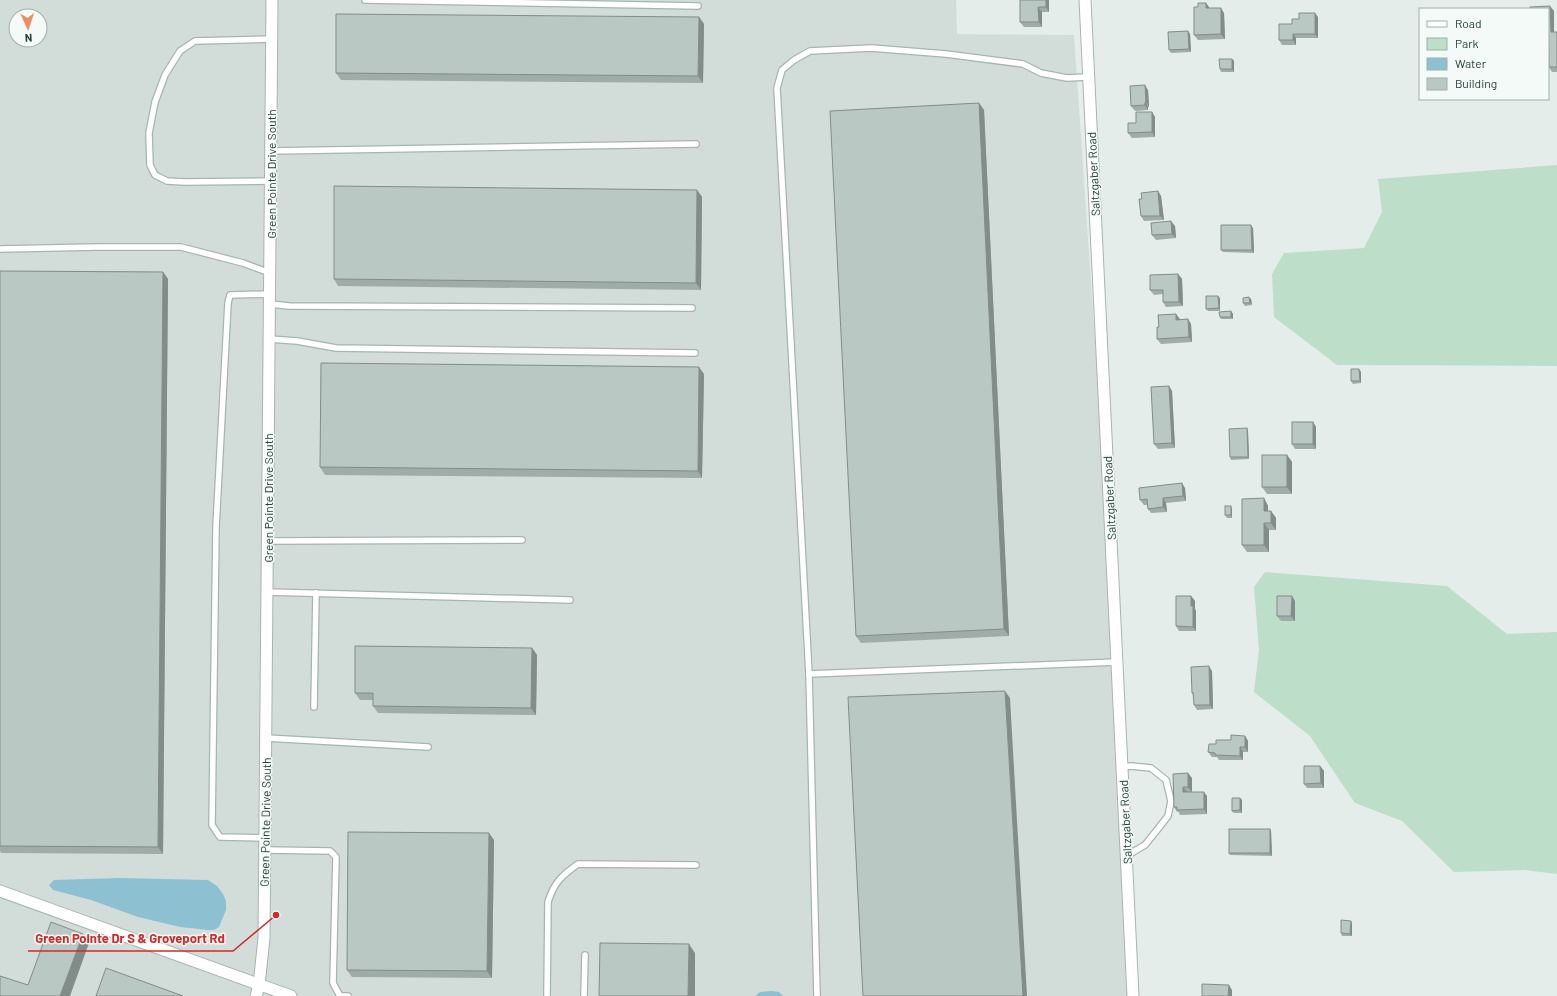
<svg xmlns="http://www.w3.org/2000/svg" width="1557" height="996" font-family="Barlow,sans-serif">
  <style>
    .built { fill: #d2ddd9; fill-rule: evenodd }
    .green { fill: #bddec8 }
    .water { fill: #8dc1d1 }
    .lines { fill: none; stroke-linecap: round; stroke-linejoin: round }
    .lane-casing { stroke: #a6b5b1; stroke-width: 8 }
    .street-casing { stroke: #a6b5b1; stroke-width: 13 }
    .lane { stroke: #fff; stroke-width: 5.5 }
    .street { stroke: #fff; stroke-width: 11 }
    .wall { fill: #9faca8 }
    .shaded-wall { fill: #828c88 }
    .building { fill: #b9c8c3; stroke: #828c88 }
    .labels { text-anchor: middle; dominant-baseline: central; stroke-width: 3; stroke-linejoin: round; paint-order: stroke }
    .street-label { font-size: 12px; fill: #233f39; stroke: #f4faf7 }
    .leader { fill: none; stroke: #d62828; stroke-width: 1.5 }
    .callout-dot { fill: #d62828; stroke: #f4faf7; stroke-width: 1.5 }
    .callout-label { font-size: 13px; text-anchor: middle; font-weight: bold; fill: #d62828; stroke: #f4faf7; stroke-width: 3; stroke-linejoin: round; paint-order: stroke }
  </style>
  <rect width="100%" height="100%" fill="#e4edea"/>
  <path class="built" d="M 0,0 L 956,0 L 957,34 L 1074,35 L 1117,662 L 1129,996 L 0,996 ZM 16,16 L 40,16 L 40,40 L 16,40 Z"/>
  <g class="green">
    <path d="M 1557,165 L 1557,366 L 1337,365 L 1274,317 L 1272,274 L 1284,253 L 1364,248 L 1382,212 L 1378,179 Z"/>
    <path d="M 1265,572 L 1447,586 L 1507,634 L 1557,632 L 1557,874 L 1525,870 L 1454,872 L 1402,821 L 1355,803 L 1310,736 L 1254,692 L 1259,650 L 1254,587 Z"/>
  </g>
  <g class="water">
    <path d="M 119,878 L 208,880 L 217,886 L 223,894 L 226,901 L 226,910 L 219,927 L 214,930 L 208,930 L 180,927 L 138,917 L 91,900 L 53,890 L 49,885 L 54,880 Z"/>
    <path d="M 772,991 L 779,992 L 783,996 L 755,996 L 760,992 Z"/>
  </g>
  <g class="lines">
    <g class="lane-casing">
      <g id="lane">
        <path d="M 365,0 L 698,6"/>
        <path d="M 1088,77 L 1067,78 L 1041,73 L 1023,64 L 946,54 L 871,48 L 810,51 L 794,60 L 782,70 L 777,88 L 809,674 L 1117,662"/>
        <path d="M 271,151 L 696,144"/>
        <path d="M 271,181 L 185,182 L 167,181 L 155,175 L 150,165 L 149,133 L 155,102 L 165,75 L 180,51 L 195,41 L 272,39"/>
        <path d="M 0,249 L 97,247 L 181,247 L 243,263 L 270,273"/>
        <path d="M 270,304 L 289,306 L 692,308"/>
        <path d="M 269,339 L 297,341 L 336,348 L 695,353"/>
        <path d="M 267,541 L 522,540"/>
        <path d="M 267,592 L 570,600"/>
        <path d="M 809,674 L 817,996"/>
        <path d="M 314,707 L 316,593"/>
        <path d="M 266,738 L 428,747"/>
        <path d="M 1122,767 L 1131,766 L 1151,768 L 1166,780 L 1171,801 L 1168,816 L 1157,830 L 1145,845 L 1126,856"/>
        <path d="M 265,838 L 220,837 L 212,825 L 216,527 L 228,303 L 230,295 L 270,294"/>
        <path d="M 265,850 L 330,851 L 336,857 L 333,983 L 340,996 L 348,996"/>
        <path d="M 547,996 L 548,902 C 554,883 561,876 578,864 L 696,865"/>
        <path d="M 584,996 L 585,955"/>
      </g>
    </g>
    <g class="street-casing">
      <g id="street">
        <path d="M 1085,0 L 1133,996"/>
        <path d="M 0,891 L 291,996"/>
        <path d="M 256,996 L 259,985 L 264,938 L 272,0"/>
      </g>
    </g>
    <use href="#lane" class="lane"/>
    <use href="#street" class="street"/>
  </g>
  <g class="wall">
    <path d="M 1020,0 L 1049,0 L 1049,12 L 1042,12 L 1042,27 L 1024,27 L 1020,22 Z"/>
    <path d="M 1206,3 L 1209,8 L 1224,13 L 1225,39 L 1198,40 L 1194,35 L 1198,7 Z"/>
    <path d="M 1548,9 L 1554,11 L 1554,32 L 1557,32 L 1557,72 L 1552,72 L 1549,67 L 1549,53 L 1548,53 Z"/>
    <path d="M 699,17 L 704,24 L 703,83 L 341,80 L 336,73 Z"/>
    <path d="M 1318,17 L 1318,38 L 1296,38 L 1296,45 L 1282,45 L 1279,40 L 1292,24 Z"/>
    <path d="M 1188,31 L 1190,34 L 1191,52 L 1171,53 L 1169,50 Z"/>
    <path d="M 1232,59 L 1234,61 L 1234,72 L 1221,72 L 1220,69 Z"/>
    <path d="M 1148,90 L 1149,107 L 1148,107 L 1148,110 L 1135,111 L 1131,106 Z"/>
    <path d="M 979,103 L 984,110 L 1009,636 L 861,643 L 856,636 Z"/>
    <path d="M 1152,112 L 1155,117 L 1155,137 L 1132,138 L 1128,133 L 1136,123 Z"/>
    <path d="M 697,190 L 702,197 L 701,290 L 338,286 L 334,279 Z"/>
    <path d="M 1158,191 L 1161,196 L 1164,220 L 1144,221 L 1141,216 L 1142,199 Z"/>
    <path d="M 1175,226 L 1176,238 L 1156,240 L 1152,235 Z"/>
    <path d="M 1253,228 L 1254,253 L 1223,252 L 1221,250 Z"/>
    <path d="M 0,271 L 163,272 L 168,279 L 163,854 L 1,853 L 0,851 Z"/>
    <path d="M 1178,274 L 1182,279 L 1183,306 L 1166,307 L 1163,302 L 1163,294 L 1154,295 L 1150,290 Z"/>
    <path d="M 1220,298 L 1220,311 L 1208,311 L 1206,309 Z"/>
    <path d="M 1251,299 L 1252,305 L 1245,306 L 1243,303 Z"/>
    <path d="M 1231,311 L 1233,314 L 1233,319 L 1221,319 L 1220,317 Z"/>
    <path d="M 1180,319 L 1188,319 L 1191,324 L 1192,342 L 1161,344 L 1157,339 L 1159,327 Z"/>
    <path d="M 1359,369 L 1361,372 L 1361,383 L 1353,384 L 1351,381 Z"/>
    <path d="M 704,374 L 702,478 L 325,475 L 320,467 Z"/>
    <path d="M 1169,386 L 1172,391 L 1175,448 L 1158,449 L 1154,444 Z"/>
    <path d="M 1313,422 L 1316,427 L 1316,449 L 1295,449 L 1292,444 Z"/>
    <path d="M 1247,428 L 1248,431 L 1249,459 L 1231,460 L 1230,457 Z"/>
    <path d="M 1287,455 L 1292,462 L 1292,494 L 1267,494 L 1262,487 Z"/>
    <path d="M 1185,488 L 1186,501 L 1166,503 L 1167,512 L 1151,513 L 1148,509 L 1147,505 L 1144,505 L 1140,500 Z"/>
    <path d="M 1264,498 L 1268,506 L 1268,511 L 1271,511 L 1276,518 L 1276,530 L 1269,530 L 1269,552 L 1247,552 L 1242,545 Z"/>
    <path d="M 1232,509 L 1232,518 L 1227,518 L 1225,515 Z"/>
    <path d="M 1191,596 L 1195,601 L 1195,609 L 1196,611 L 1196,631 L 1179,631 L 1176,626 Z"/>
    <path d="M 1295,601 L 1295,621 L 1281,621 L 1277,616 Z"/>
    <path d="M 532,648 L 537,655 L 536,715 L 378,713 L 373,706 L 373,700 L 360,700 L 355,693 Z"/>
    <path d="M 1212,671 L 1213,709 L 1197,710 L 1194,705 L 1193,695 L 1192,693 Z"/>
    <path d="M 1245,736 L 1248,741 L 1248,752 L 1243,752 L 1243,760 L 1219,760 L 1217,757 L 1212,757 L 1208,752 L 1216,744 Z"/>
    <path d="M 1320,766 L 1324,771 L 1324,788 L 1307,788 L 1304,784 Z"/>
    <path d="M 1173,774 L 1192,778 L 1192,792 L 1207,796 L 1207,814 L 1180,815 L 1178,811 L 1177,812 L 1174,807 Z"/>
    <path d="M 1240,798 L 1242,800 L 1242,813 L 1234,813 L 1232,811 Z"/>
    <path d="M 1271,831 L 1272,856 L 1230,855 L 1229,853 Z"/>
    <path d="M 494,840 L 492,978 L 352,977 L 347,970 Z"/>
    <path d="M 1351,921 L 1352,923 L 1352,936 L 1342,936 L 1341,933 Z"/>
  </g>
  <g class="shaded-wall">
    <path d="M 1046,0 L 1049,0 L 1049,12 L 1046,7 Z"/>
    <path d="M 1206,3 L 1209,7 L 1209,13 L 1206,8 Z"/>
    <path d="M 1550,6 L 1554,11 L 1554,37 L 1551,32 Z"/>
    <path d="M 1038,7 L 1042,12 L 1042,27 L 1039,22 Z"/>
    <path d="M 1221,8 L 1224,13 L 1225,39 L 1221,34 Z"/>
    <path d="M 1315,13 L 1318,17 L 1318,38 L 1315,34 Z"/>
    <path d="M 699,17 L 704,24 L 703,83 L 698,76 Z"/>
    <path d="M 1188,31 L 1190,34 L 1191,52 L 1189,49 Z"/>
    <path d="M 1293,34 L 1296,38 L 1296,45 L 1293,40 Z"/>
    <path d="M 1232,59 L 1234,61 L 1234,72 L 1232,69 Z"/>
    <path d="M 1145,85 L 1148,90 L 1149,107 L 1146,102 Z"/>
    <path d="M 1145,102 L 1148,107 L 1148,110 L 1145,105 Z"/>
    <path d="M 979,103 L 984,110 L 1009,636 L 1004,629 Z"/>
    <path d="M 1152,112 L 1155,117 L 1155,137 L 1152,132 Z"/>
    <path d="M 697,190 L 702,197 L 701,290 L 696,283 Z"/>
    <path d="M 1158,191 L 1161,196 L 1164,220 L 1160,216 Z"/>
    <path d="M 1171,221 L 1175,226 L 1176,238 L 1172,234 Z"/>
    <path d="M 1251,225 L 1253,228 L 1254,253 L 1252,250 Z"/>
    <path d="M 163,272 L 168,279 L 163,854 L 158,847 Z"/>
    <path d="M 1178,274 L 1182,279 L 1183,306 L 1179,302 Z"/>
    <path d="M 1218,296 L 1220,298 L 1220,311 L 1219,308 Z"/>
    <path d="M 1249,297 L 1251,299 L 1252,305 L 1250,303 Z"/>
    <path d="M 1231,311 L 1233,314 L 1233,319 L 1231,317 Z"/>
    <path d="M 1176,314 L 1180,319 L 1180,324 L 1176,320 Z"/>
    <path d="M 1188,319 L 1191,324 L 1192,342 L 1189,337 Z"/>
    <path d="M 699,367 L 704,374 L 702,478 L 698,471 Z"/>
    <path d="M 1359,369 L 1361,372 L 1361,383 L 1360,381 Z"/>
    <path d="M 1169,386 L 1172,391 L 1175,448 L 1172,443 Z"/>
    <path d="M 1313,422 L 1316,427 L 1316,449 L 1313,444 Z"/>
    <path d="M 1247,428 L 1248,431 L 1249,459 L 1248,457 Z"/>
    <path d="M 1287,455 L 1292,462 L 1292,494 L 1287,487 Z"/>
    <path d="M 1182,483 L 1185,488 L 1186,501 L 1183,496 Z"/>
    <path d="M 1163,498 L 1166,503 L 1167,512 L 1163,507 Z"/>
    <path d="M 1264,498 L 1268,506 L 1268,518 L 1264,511 Z"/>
    <path d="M 1231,506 L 1232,509 L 1232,518 L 1231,515 Z"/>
    <path d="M 1271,511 L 1276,518 L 1276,530 L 1271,523 Z"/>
    <path d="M 1264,523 L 1269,530 L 1269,552 L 1264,545 Z"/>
    <path d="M 1191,596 L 1195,601 L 1195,609 L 1196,611 L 1196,631 L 1193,627 L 1191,606 Z"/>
    <path d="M 1292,596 L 1295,601 L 1295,621 L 1291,616 Z"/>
    <path d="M 532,648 L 537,655 L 536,715 L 531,708 Z"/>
    <path d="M 1209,666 L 1212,671 L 1213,709 L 1210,705 Z"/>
    <path d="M 1005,691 L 1010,698 L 1027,996 L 1023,996 Z"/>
    <path d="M 1245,736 L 1248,741 L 1248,752 L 1245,747 Z"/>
    <path d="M 1240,747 L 1243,752 L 1243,760 L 1240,756 Z"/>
    <path d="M 1320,766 L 1324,771 L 1324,788 L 1321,783 Z"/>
    <path d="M 1188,773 L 1192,778 L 1192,792 L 1188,787 Z"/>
    <path d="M 1183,787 L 1187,792 L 1183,792 Z"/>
    <path d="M 1204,792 L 1207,796 L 1207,814 L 1204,809 Z"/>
    <path d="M 1240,798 L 1242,800 L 1242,813 L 1240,810 Z"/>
    <path d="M 1270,829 L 1271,831 L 1272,856 L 1270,853 Z"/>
    <path d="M 489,833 L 494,840 L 492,978 L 487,971 Z"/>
    <path d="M 1351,921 L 1352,923 L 1352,936 L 1350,934 Z"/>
    <path d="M 83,934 L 89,943 L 70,996 L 60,996 Z"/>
    <path d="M 689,944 L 695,953 L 695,996 L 688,996 Z"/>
    <path d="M 1229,985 L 1232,990 L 1232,996 L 1228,996 Z"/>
  </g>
  <g class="building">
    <path d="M 1020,0 L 1046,0 L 1046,7 L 1038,7 L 1039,22 L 1020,22 Z"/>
    <path d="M 1198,3 L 1206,3 L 1206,8 L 1221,8 L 1221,34 L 1194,35 L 1194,7 L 1198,7 Z"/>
    <path d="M 1550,6 L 1551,32 L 1557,32 L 1557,67 L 1549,67 L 1548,9 L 1530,9 L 1530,7 Z"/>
    <path d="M 1299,13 L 1315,13 L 1315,34 L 1293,34 L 1293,40 L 1279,40 L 1279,24 L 1292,24 L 1292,19 L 1299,19 Z"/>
    <path d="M 336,14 L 699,17 L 698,76 L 336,73 Z"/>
    <path d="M 1188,31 L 1189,49 L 1169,50 L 1168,32 Z"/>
    <path d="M 1219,59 L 1232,59 L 1232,69 L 1220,69 Z"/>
    <path d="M 1145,85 L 1146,102 L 1145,102 L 1145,105 L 1131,106 L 1130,86 Z"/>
    <path d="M 979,103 L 1004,629 L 856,636 L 830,111 Z"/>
    <path d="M 1136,112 L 1152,112 L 1152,132 L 1128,133 L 1128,123 L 1136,123 Z"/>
    <path d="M 334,186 L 697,190 L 696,283 L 334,279 Z"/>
    <path d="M 1158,191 L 1160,216 L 1141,216 L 1139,199 L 1142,199 L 1141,193 Z"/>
    <path d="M 1171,221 L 1172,234 L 1152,235 L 1151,223 Z"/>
    <path d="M 1221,225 L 1251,225 L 1252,250 L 1221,250 Z"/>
    <path d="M 0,271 L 163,272 L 158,847 L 0,846 Z"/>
    <path d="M 1178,274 L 1179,302 L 1163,302 L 1163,290 L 1150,290 L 1150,275 Z"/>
    <path d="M 1206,296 L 1218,296 L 1219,308 L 1206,309 Z"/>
    <path d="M 1249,297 L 1250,303 L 1243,303 L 1243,298 Z"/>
    <path d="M 1231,311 L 1231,317 L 1220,317 L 1219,312 Z"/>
    <path d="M 1176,314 L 1176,320 L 1188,319 L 1189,337 L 1157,339 L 1157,327 L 1159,327 L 1158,315 Z"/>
    <path d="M 321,363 L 699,367 L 698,471 L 320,467 Z"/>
    <path d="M 1351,369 L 1359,369 L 1360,381 L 1351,381 Z"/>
    <path d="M 1169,386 L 1172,443 L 1154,444 L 1151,387 Z"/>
    <rect x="1292" y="422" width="21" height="22"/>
    <path d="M 1247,428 L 1248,457 L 1230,457 L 1229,429 Z"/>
    <rect x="1262" y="455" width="25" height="32"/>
    <path d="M 1182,483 L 1183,496 L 1163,498 L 1163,507 L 1148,509 L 1147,499 L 1140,500 L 1139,488 Z"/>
    <path d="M 1264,498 L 1264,511 L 1271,511 L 1271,523 L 1264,523 L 1264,545 L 1242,545 L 1242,499 Z"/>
    <rect x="1225" y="506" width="6" height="9"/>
    <path d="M 1176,596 L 1191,596 L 1191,606 L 1193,606 L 1193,627 L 1176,626 Z"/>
    <path d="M 1277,596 L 1292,596 L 1291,616 L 1277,616 Z"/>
    <path d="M 355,646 L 532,648 L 531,708 L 373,706 L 373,693 L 355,693 Z"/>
    <path d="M 1209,666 L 1210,705 L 1194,705 L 1193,692 L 1192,693 L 1191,667 Z"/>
    <path d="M 1005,691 L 1023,996 L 863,996 L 848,697 Z"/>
    <path d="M 1231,735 L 1245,736 L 1245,747 L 1240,747 L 1240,756 L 1215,755 L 1215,753 L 1208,752 L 1209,744 L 1216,744 L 1216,740 L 1231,740 Z"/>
    <path d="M 1304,766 L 1320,766 L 1321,783 L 1304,784 Z"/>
    <path d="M 1188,773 L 1188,787 L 1183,787 L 1183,792 L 1204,792 L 1204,809 L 1177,810 L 1177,807 L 1174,807 L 1173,774 Z"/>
    <path d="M 1232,798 L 1240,798 L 1240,810 L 1232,811 Z"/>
    <rect x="1229" y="829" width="41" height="24"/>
    <path d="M 348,832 L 489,833 L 487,971 L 347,970 Z"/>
    <path d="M 1341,920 L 1351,921 L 1350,934 L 1341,933 Z"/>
    <path d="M 51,922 L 83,934 L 60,996 L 0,996 L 0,976 L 28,985 Z"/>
    <path d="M 600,943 L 689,944 L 688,996 L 599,996 Z"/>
    <path d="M 106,968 L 183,996 L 96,996 Z"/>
    <path d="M 1202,984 L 1229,985 L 1228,996 L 1202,996 Z"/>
  </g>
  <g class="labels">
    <g class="street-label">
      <text transform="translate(271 174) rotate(-90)">Green Pointe Drive South</text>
      <text transform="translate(1093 174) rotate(-93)">Saltzgaber Road</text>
      <text transform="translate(268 498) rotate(-90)">Green Pointe Drive South</text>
      <text transform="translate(1109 498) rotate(-93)">Saltzgaber Road</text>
      <text transform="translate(265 822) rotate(-89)">Green Pointe Drive South</text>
      <text transform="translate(1125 822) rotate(-93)">Saltzgaber Road</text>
    </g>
  </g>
  <path class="leader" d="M276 915L233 951H28"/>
  <circle class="callout-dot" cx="276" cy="915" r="4"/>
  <g class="callout-label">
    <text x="130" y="943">Green Pointe Dr S &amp; Groveport Rd</text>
  </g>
  <rect x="1419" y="8" width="130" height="92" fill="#f4faf7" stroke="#a0afab"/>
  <rect x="1427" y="21" width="20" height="6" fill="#ffffff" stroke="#a0afab"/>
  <text x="1455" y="28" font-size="12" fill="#233f39">Road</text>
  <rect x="1427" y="38" width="20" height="12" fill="#bddec8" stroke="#a0afab"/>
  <text x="1455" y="48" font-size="12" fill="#233f39">Park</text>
  <rect x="1427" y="58" width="20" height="12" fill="#8dc1d1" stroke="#a0afab"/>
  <text x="1455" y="68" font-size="12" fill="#233f39">Water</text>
  <rect x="1427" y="78" width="20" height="12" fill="#b9c8c3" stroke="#a0afab"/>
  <text x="1455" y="88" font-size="12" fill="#233f39">Building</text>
  <g transform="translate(28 28) rotate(177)"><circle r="19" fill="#f4faf7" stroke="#a0afab"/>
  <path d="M0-3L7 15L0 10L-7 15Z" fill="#f08e5f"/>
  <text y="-6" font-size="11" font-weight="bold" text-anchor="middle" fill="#233f39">N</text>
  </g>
</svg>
